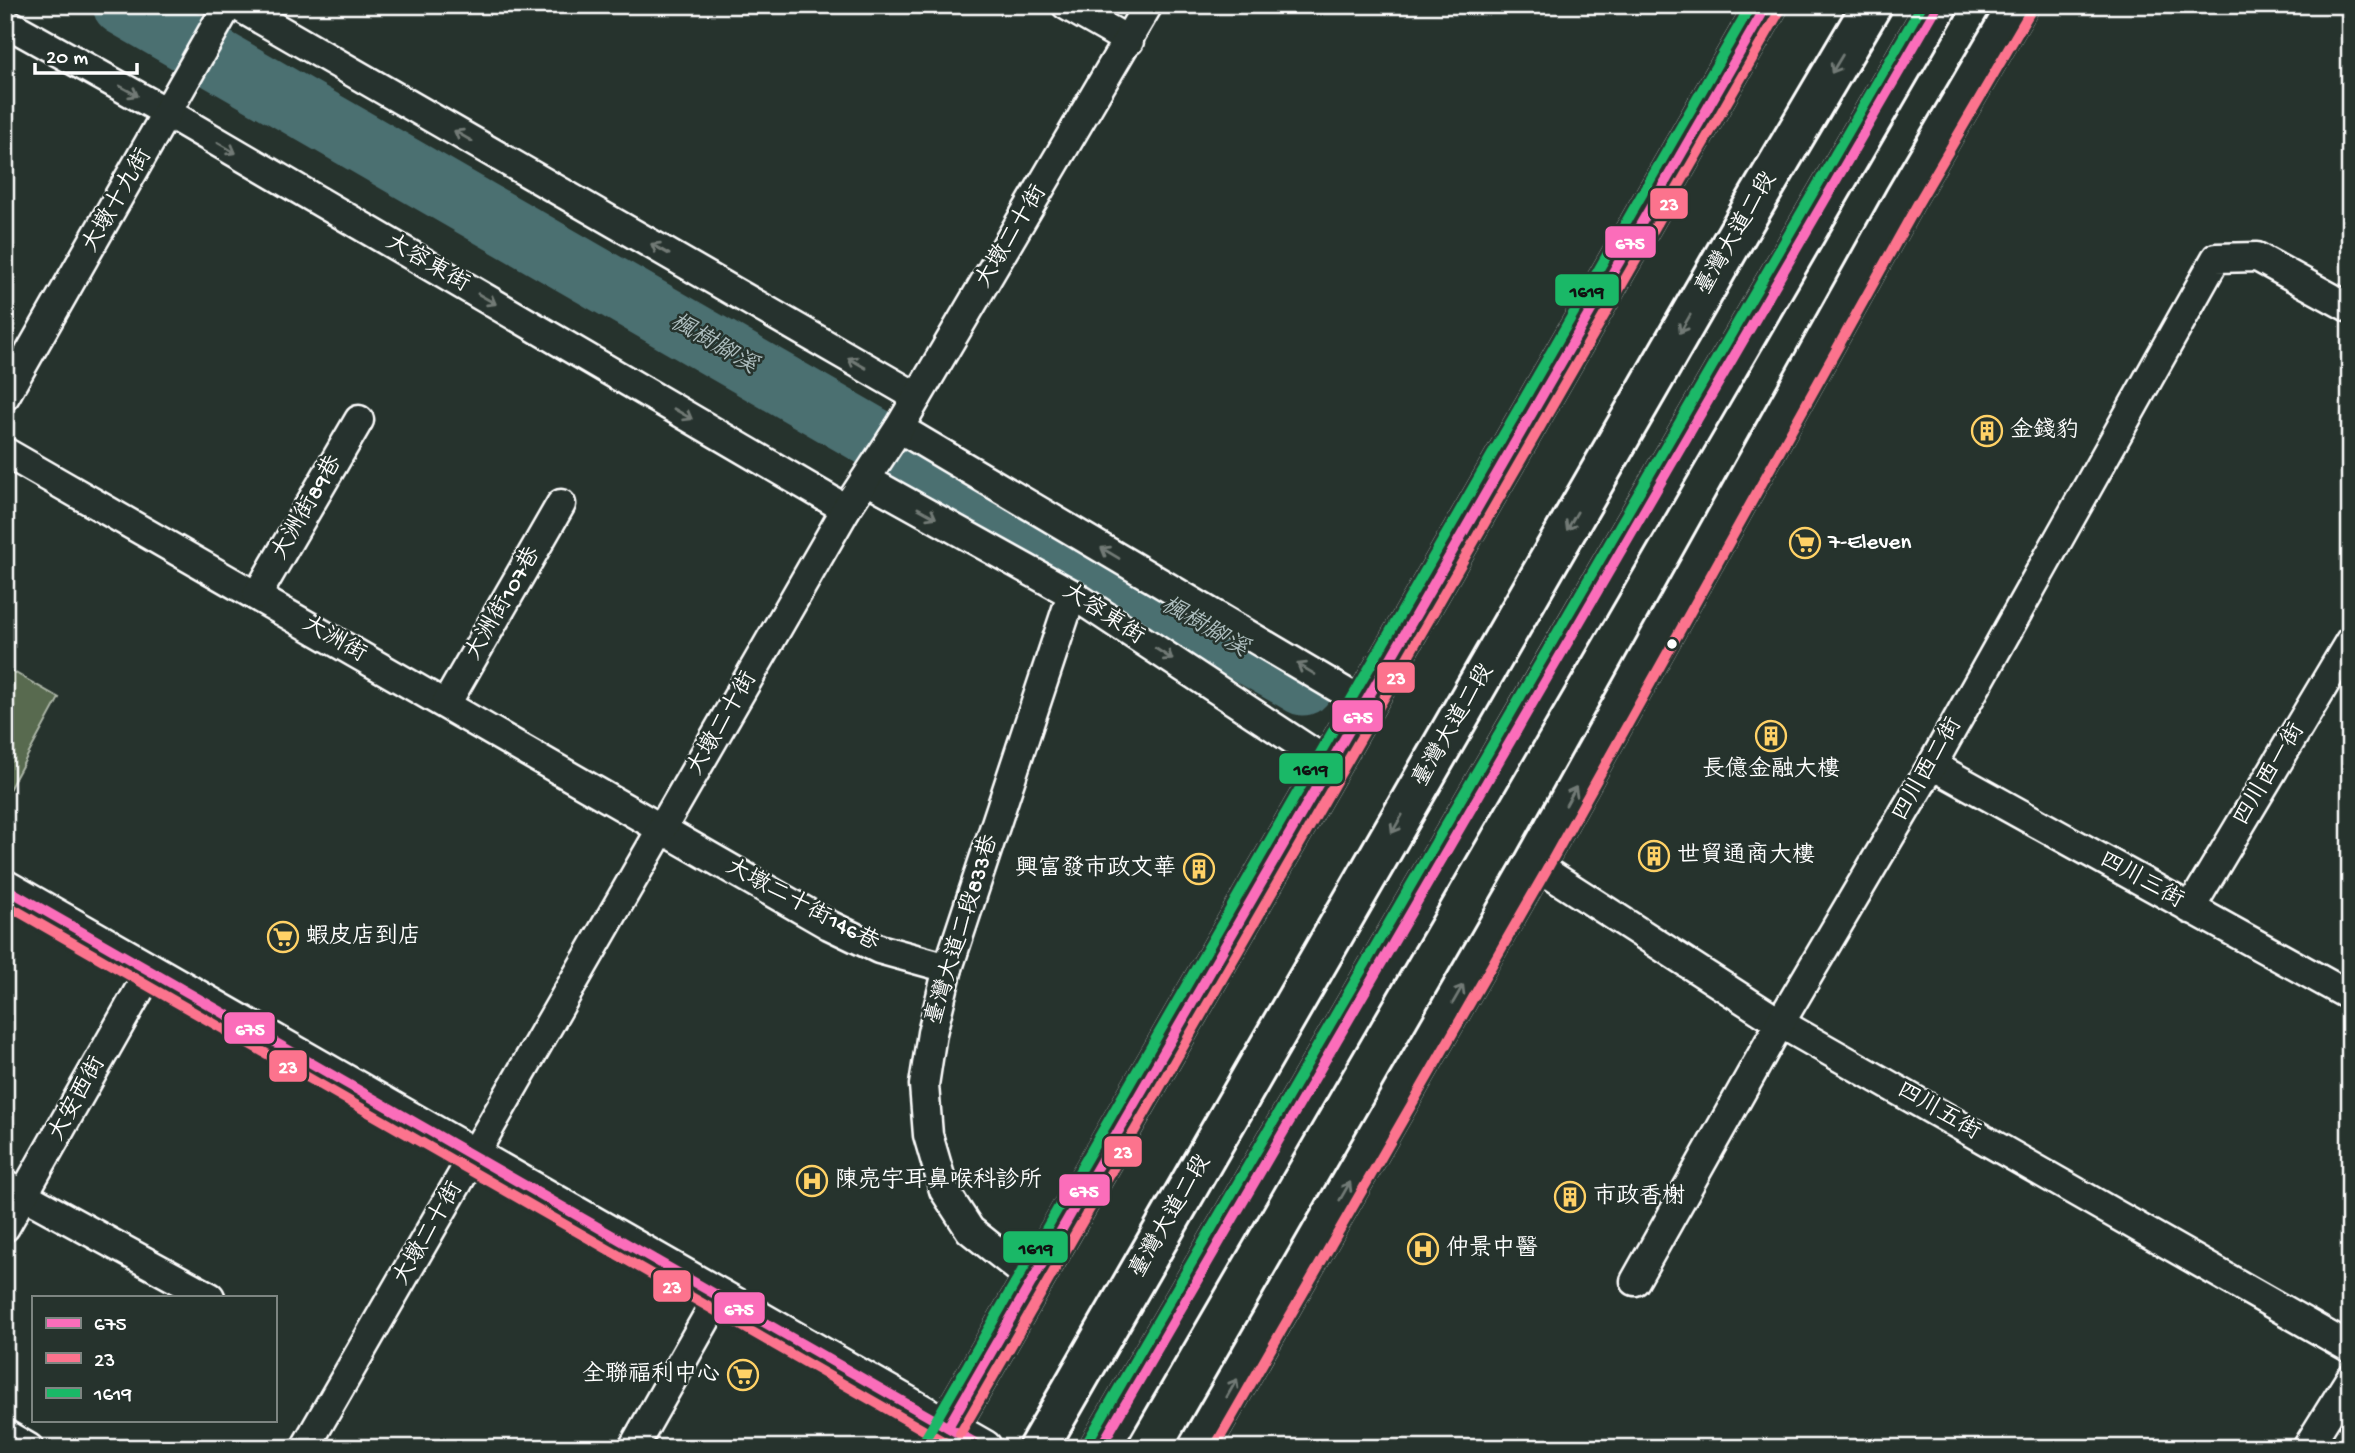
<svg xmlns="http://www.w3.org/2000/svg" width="2355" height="1453" font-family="'Gochi Hand','LXGW WenKai TC',sans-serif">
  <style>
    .green { fill: #586b4f; stroke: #acb5a7; stroke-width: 2 }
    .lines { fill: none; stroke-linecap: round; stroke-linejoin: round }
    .river { stroke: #4b6f71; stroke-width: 61 }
    .minor-casing { stroke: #fff; stroke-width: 33 }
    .tertiary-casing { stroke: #fff; stroke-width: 40 }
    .primary-casing { stroke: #fff; stroke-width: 44 }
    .minor { stroke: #26332d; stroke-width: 28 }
    .tertiary { stroke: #26332d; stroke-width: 35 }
    .primary { stroke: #26332d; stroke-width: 38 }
    .bus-1-casing { stroke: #26332d; stroke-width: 16 }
    .bus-2-casing { stroke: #26332d; stroke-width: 16 }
    .bus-3-casing { stroke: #26332d; stroke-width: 16 }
    .bus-1 { stroke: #fb6dba; stroke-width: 10 }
    .bus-2 { stroke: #fc738d; stroke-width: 10 }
    .bus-3 { stroke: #1ab867; stroke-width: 10 }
    .oneway { stroke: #727a76 }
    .bus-dot { fill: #fff; stroke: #26332d; stroke-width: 2.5 }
    .labels { text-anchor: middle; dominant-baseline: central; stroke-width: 5; stroke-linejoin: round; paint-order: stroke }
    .street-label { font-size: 23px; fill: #fff; stroke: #26332d }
    .poi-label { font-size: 23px; fill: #fff; stroke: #26332d; text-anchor: start }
    .water-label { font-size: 24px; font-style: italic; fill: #aebebf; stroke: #26332d }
    .line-badge { stroke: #26332d; stroke-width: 2.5 }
    .badge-label { font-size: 19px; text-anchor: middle; font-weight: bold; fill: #fff }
    .pale-badge-label { font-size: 19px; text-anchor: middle; font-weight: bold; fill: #111 }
  </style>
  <rect width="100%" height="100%" fill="#26332d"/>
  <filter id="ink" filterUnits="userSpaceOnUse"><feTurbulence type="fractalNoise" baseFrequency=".0143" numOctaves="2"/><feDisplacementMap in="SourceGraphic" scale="14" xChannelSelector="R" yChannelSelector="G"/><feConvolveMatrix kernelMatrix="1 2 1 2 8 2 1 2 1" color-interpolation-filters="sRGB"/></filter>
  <g filter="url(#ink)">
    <path class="green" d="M 5,667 L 59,698 L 5,797 Z"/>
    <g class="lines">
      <path class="river" d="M 123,5 L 1303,685"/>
      <g class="minor-casing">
        <g id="minor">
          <path d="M 236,5 L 917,397"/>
          <path d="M 1066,5 L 1129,41"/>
          <path d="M 5,22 L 168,113 L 846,509"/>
          <path d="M 5,396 L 228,5"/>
          <path d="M 899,428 L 1365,704"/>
          <path d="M 5,452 L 829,925 L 879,949 L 948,968"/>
          <path d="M 867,480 L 1072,594 L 1330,764"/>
          <path d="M 257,595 L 359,420"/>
          <path d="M 446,704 L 561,504"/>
          <path d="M 1932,765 L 2350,996"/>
          <path d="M 1534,864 L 1780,1023 L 2350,1348"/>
          <path d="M 2190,909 L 2350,641"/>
          <path d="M 5,1185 L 210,1297"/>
          <path d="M 5,1227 L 150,971"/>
          <path d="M 1033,1280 L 970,1230 L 944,1190 L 928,1135 L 924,1085 L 932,1033 L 948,968 L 1072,594"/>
          <path d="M 1635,1281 L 1780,1023 L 1932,765 L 2216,258 L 2257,257 L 2350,308"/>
          <path d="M 5,1434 L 29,1448"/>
          <path d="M 305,1448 L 846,509 L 899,428 L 1148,5"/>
          <path d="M 633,1448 L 719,1296"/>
          <path d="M 2307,1448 L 2350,1379"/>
        </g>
      </g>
      <g class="tertiary-casing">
        <path id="tertiary" d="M 5,888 L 984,1448"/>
      </g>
      <g class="primary-casing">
        <g id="primary">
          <path d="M 936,1448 L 1767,5"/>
          <path d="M 1038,1448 L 1745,220 L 1872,5"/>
          <path d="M 1100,1448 L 1938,5"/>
          <path d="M 1198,1448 L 1534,864 L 1905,198 L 2018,5"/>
        </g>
      </g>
      <use href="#minor" class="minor"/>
      <use href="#tertiary" class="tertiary"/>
      <use href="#primary" class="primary"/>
      <g class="bus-1-casing">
        <g id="bus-1">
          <path d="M 5,888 L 984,1448"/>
          <path d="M 948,1427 L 1767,5"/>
          <path d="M 1100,1448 L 1938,5"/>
        </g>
      </g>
      <g class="bus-2-casing">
        <g id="bus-2">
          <path d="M 5,904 L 955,1448"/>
          <path d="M 960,1434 L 1779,12"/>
          <path d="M 1214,1448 L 1546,871 L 1917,205 L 2030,12"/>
        </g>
      </g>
      <g class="bus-3-casing">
        <g id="bus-3">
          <path d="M 924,1441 L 1751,5"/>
          <path d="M 1088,1441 L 1922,5"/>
        </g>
      </g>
      <use href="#bus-1" class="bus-1"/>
      <use href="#bus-2" class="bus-2"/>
      <use href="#bus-3" class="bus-3"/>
    </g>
    <defs><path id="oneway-shaft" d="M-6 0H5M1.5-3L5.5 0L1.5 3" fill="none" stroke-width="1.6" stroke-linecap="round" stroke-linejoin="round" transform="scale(1.75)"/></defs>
    <g class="oneway">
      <use href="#oneway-shaft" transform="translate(1837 64) rotate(121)"/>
      <use href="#oneway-shaft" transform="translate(129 91) rotate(29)"/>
      <use href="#oneway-shaft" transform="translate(463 136) rotate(-150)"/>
      <use href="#oneway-shaft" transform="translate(227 148) rotate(30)"/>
      <use href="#oneway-shaft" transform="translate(660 249) rotate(-150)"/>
      <use href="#oneway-shaft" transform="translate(487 299) rotate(30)"/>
      <use href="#oneway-shaft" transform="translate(1685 324) rotate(120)"/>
      <use href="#oneway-shaft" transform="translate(857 363) rotate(-150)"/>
      <use href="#oneway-shaft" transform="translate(683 414) rotate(30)"/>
      <use href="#oneway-shaft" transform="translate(927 513) rotate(29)"/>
      <use href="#oneway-shaft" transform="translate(1572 521) rotate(120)"/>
      <use href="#oneway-shaft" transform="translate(1110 553) rotate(-149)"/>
      <use href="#oneway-shaft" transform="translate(1164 654) rotate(33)"/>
      <use href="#oneway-shaft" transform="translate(1306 669) rotate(-149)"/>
      <use href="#oneway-shaft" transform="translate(1571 796) rotate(-61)"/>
      <use href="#oneway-shaft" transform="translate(1397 824) rotate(120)"/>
      <use href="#oneway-shaft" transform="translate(1458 994) rotate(-60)"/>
      <use href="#oneway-shaft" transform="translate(1345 1191) rotate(-60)"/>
      <use href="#oneway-shaft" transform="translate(1232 1388) rotate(-60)"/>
    </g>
  </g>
  <defs>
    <g id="building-ring" transform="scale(1.575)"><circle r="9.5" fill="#26332d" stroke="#ffd166" stroke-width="1.5"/><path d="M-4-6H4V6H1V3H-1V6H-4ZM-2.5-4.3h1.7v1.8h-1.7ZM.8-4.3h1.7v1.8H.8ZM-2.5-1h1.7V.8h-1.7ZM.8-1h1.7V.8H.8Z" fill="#ffd166"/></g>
    <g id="supermarket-ring" transform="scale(1.575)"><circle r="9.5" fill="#26332d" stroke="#ffd166" stroke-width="1.5"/><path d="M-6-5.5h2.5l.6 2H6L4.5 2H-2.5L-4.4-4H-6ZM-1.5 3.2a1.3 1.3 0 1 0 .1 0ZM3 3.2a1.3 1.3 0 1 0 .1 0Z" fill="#ffd166"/></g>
    <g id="hospital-ring" transform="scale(1.575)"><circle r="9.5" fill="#26332d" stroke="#ffd166" stroke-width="1.5"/><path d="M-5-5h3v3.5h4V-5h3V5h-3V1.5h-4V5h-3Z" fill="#ffd166"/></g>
  </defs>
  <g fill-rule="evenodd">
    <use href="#building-ring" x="1987" y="431"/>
    <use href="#supermarket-ring" x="1805" y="543"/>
    <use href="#building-ring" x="1771" y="736"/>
    <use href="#building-ring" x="1654" y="856"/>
    <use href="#building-ring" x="1199" y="869"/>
    <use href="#supermarket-ring" x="283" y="937"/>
    <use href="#hospital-ring" x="812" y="1181"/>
    <use href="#building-ring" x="1570" y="1197"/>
    <use href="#hospital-ring" x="1423" y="1249"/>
    <use href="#supermarket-ring" x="743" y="1375"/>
  </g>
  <circle class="bus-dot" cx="1672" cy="644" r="6"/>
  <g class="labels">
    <g class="street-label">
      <text transform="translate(118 201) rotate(-60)">大墩十九街</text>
      <text transform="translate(1737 234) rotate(-60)">臺灣大道二段</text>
      <text transform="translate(1012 237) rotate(-59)">大墩二十街</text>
      <text transform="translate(427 264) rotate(30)">大容東街</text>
      <text transform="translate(308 508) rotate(-60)">大洲街89巷</text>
      <text transform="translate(504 604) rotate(-60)">大洲街107巷</text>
      <text transform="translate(1103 615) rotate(33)">大容東街</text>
      <text transform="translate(334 640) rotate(30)">大洲街</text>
      <text transform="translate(723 724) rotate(-60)">大墩二十街</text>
      <text transform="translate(1454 726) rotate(-60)">臺灣大道二段</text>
      <text transform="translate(1928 770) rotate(-60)">四川西二街</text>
      <text transform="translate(2270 775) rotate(-59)">四川西一街</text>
      <text transform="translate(2141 881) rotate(29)">四川三街</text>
      <text transform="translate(802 906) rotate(28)">大墩二十街146巷</text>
      <text transform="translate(963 930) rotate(-73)">臺灣大道二段833巷</text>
      <text transform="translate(78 1099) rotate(-61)">大安西街</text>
      <text transform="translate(1938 1112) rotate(30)">四川五街</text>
      <text transform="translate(1171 1217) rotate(-60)">臺灣大道二段</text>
      <text transform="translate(429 1234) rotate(-60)">大墩二十街</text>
    </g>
    <g class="poi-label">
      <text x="2010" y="431">金錢豹</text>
      <text x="1828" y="543">7-Eleven</text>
      <text x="1771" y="770" text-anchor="middle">長億金融大樓</text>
      <text x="1677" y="856">世貿通商大樓</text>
      <text x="1176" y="869" text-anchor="end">興富發市政文華</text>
      <text x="306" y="937">蝦皮店到店</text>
      <text x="835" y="1181">陳亮宇耳鼻喉科診所</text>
      <text x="1593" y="1197">市政香榭</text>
      <text x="1446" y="1249">仲景中醫</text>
      <text x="720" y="1375" text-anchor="end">全聯福利中心</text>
    </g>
    <g class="water-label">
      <text transform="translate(713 345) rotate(30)">楓樹腳溪</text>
      <text transform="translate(1204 628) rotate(30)">楓樹腳溪</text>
    </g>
  </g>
  <g class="line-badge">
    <rect x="1649" y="187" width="40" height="33" rx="7" fill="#fc738d"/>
    <rect x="1604" y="225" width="53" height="34" rx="7" fill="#fb6dba"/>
    <rect x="1554" y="273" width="66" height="34" rx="7" fill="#1ab867"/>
    <rect x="1376" y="661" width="40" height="33" rx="7" fill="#fc738d"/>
    <rect x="1331" y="699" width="53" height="34" rx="7" fill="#fb6dba"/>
    <rect x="1278" y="752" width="66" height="33" rx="7" fill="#1ab867"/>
    <rect x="223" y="1011" width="53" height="34" rx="7" fill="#fb6dba"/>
    <rect x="268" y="1049" width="40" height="34" rx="7" fill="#fc738d"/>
    <rect x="1103" y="1135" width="40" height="33" rx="7" fill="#fc738d"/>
    <rect x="1058" y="1173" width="53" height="34" rx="7" fill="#fb6dba"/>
    <rect x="1002" y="1230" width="67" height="34" rx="7" fill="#1ab867"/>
    <rect x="652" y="1269" width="40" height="34" rx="7" fill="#fc738d"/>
    <rect x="713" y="1291" width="53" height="34" rx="7" fill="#fb6dba"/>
  </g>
  <g class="badge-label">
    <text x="1669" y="210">23</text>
    <text x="1630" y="249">675</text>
    <text x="1396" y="684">23</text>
    <text x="1358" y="723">675</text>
    <text x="250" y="1035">675</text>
    <text x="288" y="1073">23</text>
    <text x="1123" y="1158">23</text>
    <text x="1084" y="1197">675</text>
    <text x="672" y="1293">23</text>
    <text x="739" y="1315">675</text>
  </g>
  <g class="pale-badge-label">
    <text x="1587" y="297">1619</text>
    <text x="1311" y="775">1619</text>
    <text x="1036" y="1254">1619</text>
  </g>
  <rect width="2355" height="1453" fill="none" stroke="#26332d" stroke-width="28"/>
  <rect x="14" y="14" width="2327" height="1425" fill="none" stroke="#fff" stroke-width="2.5" filter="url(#ink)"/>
  <rect x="32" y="1296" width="245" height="126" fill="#26332d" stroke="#7d8581" stroke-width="2"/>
  <rect x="46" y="1318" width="35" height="10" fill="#fb6dba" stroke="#7d8581" stroke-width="2"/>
  <text x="94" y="1330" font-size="21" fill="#ffffff">675</text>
  <rect x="46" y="1353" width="35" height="10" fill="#fc738d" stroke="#7d8581" stroke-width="2"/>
  <text x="94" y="1366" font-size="21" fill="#ffffff">23</text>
  <rect x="46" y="1388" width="35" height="10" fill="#1ab867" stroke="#7d8581" stroke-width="2"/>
  <text x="94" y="1400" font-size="21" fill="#ffffff">1619</text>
  <path d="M35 63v10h102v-10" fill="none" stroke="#ffffff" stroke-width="3.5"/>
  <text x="46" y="63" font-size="21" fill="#ffffff" stroke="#26332d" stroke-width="5" paint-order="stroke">20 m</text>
</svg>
